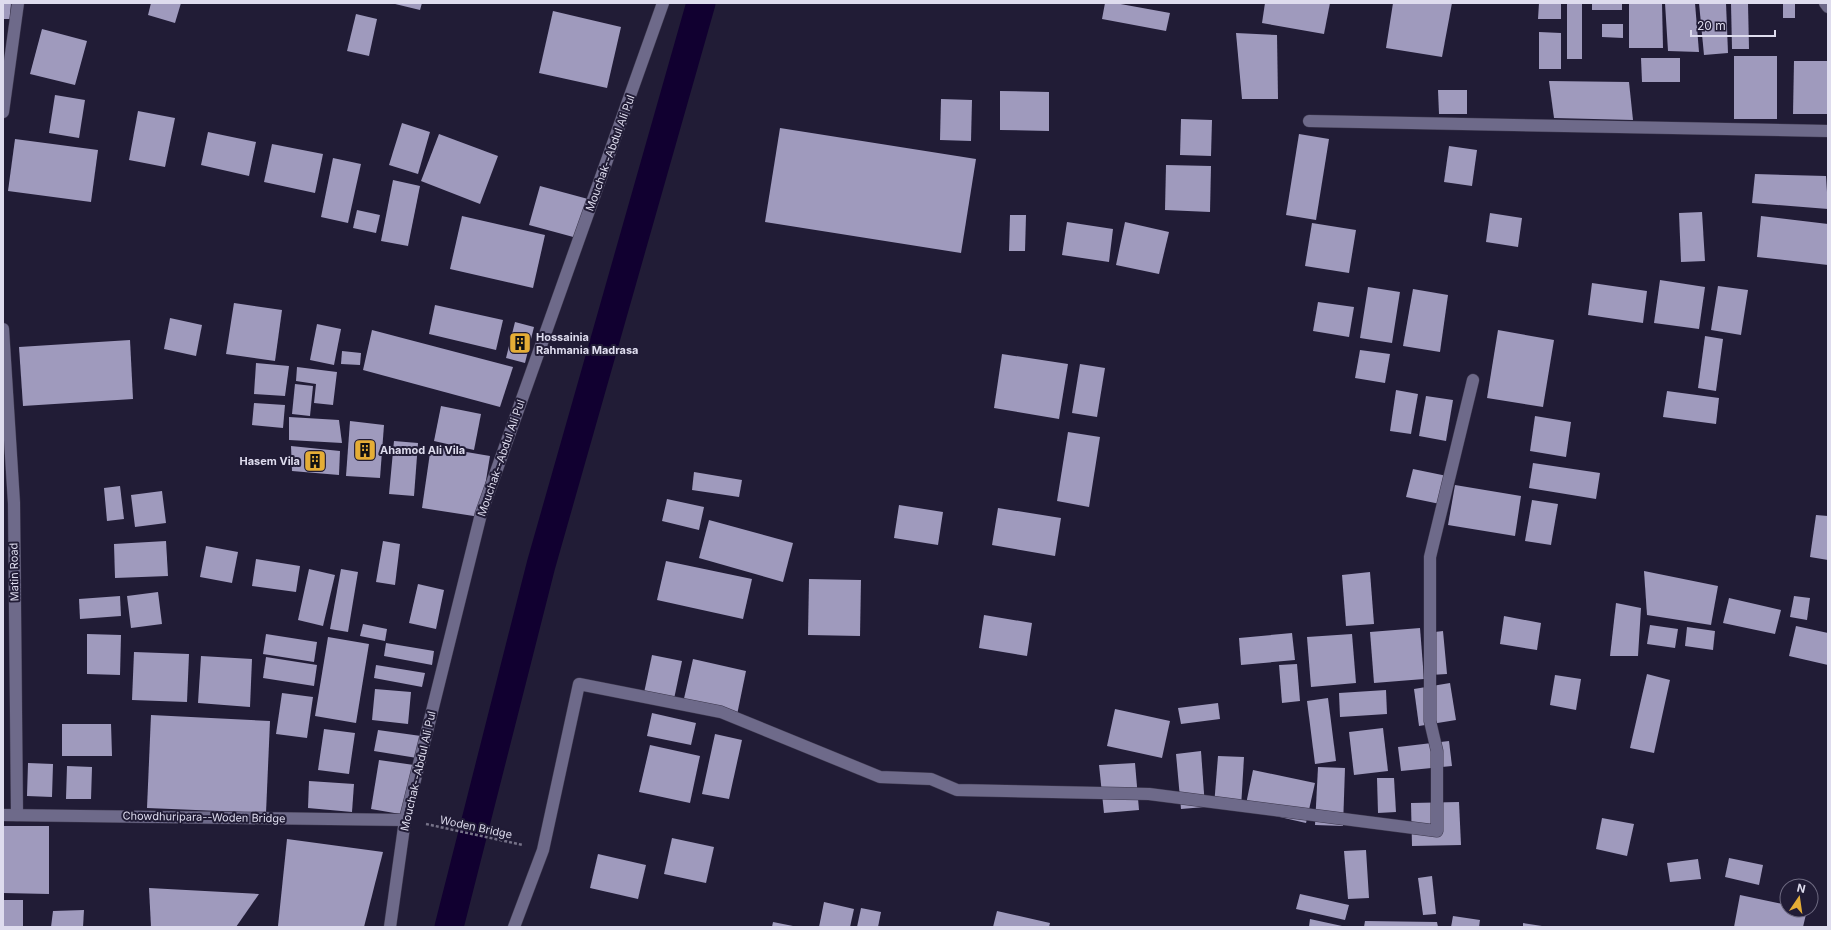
<svg xmlns="http://www.w3.org/2000/svg" width="1831" height="930" font-family="Inter,sans-serif">
  <style>
    .lines { fill: none; stroke-linecap: round; stroke-linejoin: round }
    .canal { stroke: #110030; stroke-width: 29 }
    .building { fill: #9f9abd }
    .street-casing { stroke: #3e394f; stroke-width: 13 }
    .path { stroke: #767288; stroke-width: 2.5; stroke-dasharray: 3 2; stroke-linecap: butt }
    .street { stroke: #6e6a8a; stroke-width: 12 }
    .labels { text-anchor: middle; dominant-baseline: central; stroke-width: 4; stroke-linejoin: round; paint-order: stroke }
    .street-label { font-size: 11px; fill: #dedcee; stroke: #211c36 }
    .poi-label { font-size: 11px; font-weight: bold; fill: #dedcee; stroke: #211c36; text-anchor: start }
  </style>
  <rect width="100%" height="100%" fill="#211c36"/>
  <g class="lines">
    <path class="canal" d="M 449,927 L 541,565 L 701,3"/>
  </g>
  <g class="building">
    <path d="M 3,3 L 11,3 L 10,19 L 3,19 Z"/>
    <path d="M 151,3 L 181,3 L 175,23 L 148,15 Z"/>
    <path d="M 391,3 L 422,3 L 420,10 Z"/>
    <path d="M 1105,3 L 1115,3 L 1170,13 L 1166,31 L 1102,19 Z"/>
    <path d="M 1265,3 L 1330,3 L 1324,34 L 1262,23 Z"/>
    <path d="M 1393,3 L 1452,3 L 1442,57 L 1386,48 Z"/>
    <path d="M 1539,3 L 1561,3 L 1561,19 L 1538,19 Z"/>
    <rect x="1567" y="3" width="15" height="56"/>
    <rect x="1592" y="3" width="30" height="7"/>
    <path d="M 1629,3 L 1662,3 L 1663,48 L 1629,48 Z"/>
    <path d="M 1665,3 L 1695,3 L 1699,52 L 1668,51 Z"/>
    <path d="M 1699,3 L 1726,3 L 1728,53 L 1704,55 Z"/>
    <path d="M 1731,3 L 1748,3 L 1749,49 L 1732,49 Z"/>
    <rect x="1783" y="3" width="12" height="15"/>
    <path d="M 553,11 L 621,27 L 607,88 L 539,73 Z"/>
    <path d="M 356,14 L 377,19 L 369,56 L 347,51 Z"/>
    <path d="M 1602,24 L 1623,24 L 1623,38 L 1602,37 Z"/>
    <path d="M 42,29 L 87,41 L 75,85 L 30,74 Z"/>
    <path d="M 1539,32 L 1561,33 L 1561,69 L 1539,69 Z"/>
    <path d="M 1236,33 L 1277,35 L 1278,99 L 1242,99 Z"/>
    <rect x="1734" y="56" width="43" height="63"/>
    <path d="M 1641,58 L 1680,58 L 1680,82 L 1642,82 Z"/>
    <path d="M 1794,61 L 1828,61 L 1828,114 L 1793,114 Z"/>
    <path d="M 1549,81 L 1629,82 L 1633,120 L 1554,118 Z"/>
    <path d="M 1438,90 L 1467,90 L 1467,114 L 1439,114 Z"/>
    <path d="M 1000,91 L 1049,92 L 1049,131 L 1000,130 Z"/>
    <path d="M 55,95 L 85,100 L 79,138 L 49,133 Z"/>
    <path d="M 941,99 L 972,100 L 971,141 L 940,140 Z"/>
    <path d="M 138,111 L 175,118 L 165,167 L 129,160 Z"/>
    <path d="M 1181,119 L 1212,120 L 1211,156 L 1180,155 Z"/>
    <path d="M 402,123 L 430,132 L 418,174 L 389,165 Z"/>
    <path d="M 780,128 L 976,159 L 961,253 L 765,222 Z"/>
    <path d="M 208,132 L 256,142 L 249,176 L 201,165 Z"/>
    <path d="M 439,134 L 498,156 L 480,204 L 421,181 Z"/>
    <path d="M 1299,134 L 1329,139 L 1316,220 L 1286,215 Z"/>
    <path d="M 15,139 L 98,150 L 91,202 L 8,191 Z"/>
    <path d="M 272,144 L 323,154 L 315,193 L 264,182 Z"/>
    <path d="M 1449,146 L 1477,150 L 1472,186 L 1444,182 Z"/>
    <path d="M 333,158 L 361,164 L 348,223 L 321,217 Z"/>
    <path d="M 1166,165 L 1211,166 L 1210,212 L 1165,210 Z"/>
    <path d="M 1755,174 L 1826,176 L 1828,209 L 1752,203 Z"/>
    <path d="M 393,180 L 420,186 L 408,246 L 381,241 Z"/>
    <path d="M 540,186 L 588,199 L 577,238 L 529,225 Z"/>
    <path d="M 357,210 L 380,215 L 376,233 L 353,228 Z"/>
    <path d="M 1702,212 L 1705,261 L 1681,262 L 1679,213 Z"/>
    <path d="M 1490,213 L 1522,218 L 1518,247 L 1486,242 Z"/>
    <path d="M 1010,215 L 1026,215 L 1025,251 L 1009,251 Z"/>
    <path d="M 462,216 L 545,235 L 533,288 L 450,269 Z"/>
    <path d="M 1761,216 L 1828,224 L 1828,265 L 1757,257 Z"/>
    <path d="M 1067,222 L 1113,229 L 1109,262 L 1062,255 Z"/>
    <path d="M 1125,222 L 1169,232 L 1159,274 L 1116,265 Z"/>
    <path d="M 1312,223 L 1356,230 L 1349,273 L 1305,266 Z"/>
    <path d="M 1660,280 L 1705,287 L 1699,329 L 1654,323 Z"/>
    <path d="M 1592,283 L 1647,291 L 1643,323 L 1588,315 Z"/>
    <path d="M 1718,286 L 1748,290 L 1741,335 L 1711,330 Z"/>
    <path d="M 1368,287 L 1400,292 L 1392,343 L 1360,338 Z"/>
    <path d="M 1413,289 L 1448,295 L 1440,352 L 1403,346 Z"/>
    <path d="M 1318,302 L 1354,307 L 1349,337 L 1313,331 Z"/>
    <path d="M 234,303 L 282,310 L 275,361 L 226,354 Z"/>
    <path d="M 435,305 L 503,320 L 496,350 L 429,334 Z"/>
    <path d="M 170,318 L 202,325 L 196,356 L 164,349 Z"/>
    <path d="M 515,322 L 534,327 L 525,363 L 506,358 Z"/>
    <path d="M 317,324 L 341,329 L 334,365 L 310,360 Z"/>
    <path d="M 372,330 L 513,367 L 500,407 L 363,370 Z"/>
    <path d="M 1498,330 L 1554,340 L 1543,407 L 1487,398 Z"/>
    <path d="M 1705,336 L 1723,339 L 1716,391 L 1698,388 Z"/>
    <path d="M 130,340 L 133,399 L 23,406 L 19,347 Z"/>
    <path d="M 1360,350 L 1390,354 L 1385,383 L 1355,378 Z"/>
    <path d="M 342,351 L 361,353 L 360,365 L 341,364 Z"/>
    <path d="M 1002,354 L 1068,364 L 1059,419 L 994,408 Z"/>
    <path d="M 256,363 L 289,366 L 285,396 L 254,394 Z"/>
    <path d="M 1080,364 L 1105,368 L 1097,417 L 1072,413 Z"/>
    <path d="M 297,367 L 337,372 L 333,405 L 314,403 L 316,384 L 296,381 Z"/>
    <path d="M 295,384 L 313,386 L 310,416 L 292,414 Z"/>
    <path d="M 1396,390 L 1418,394 L 1411,434 L 1390,431 Z"/>
    <path d="M 1667,391 L 1719,398 L 1716,424 L 1663,417 Z"/>
    <path d="M 1426,396 L 1453,400 L 1446,441 L 1419,436 Z"/>
    <path d="M 254,403 L 285,405 L 283,428 L 252,425 Z"/>
    <path d="M 441,406 L 481,414 L 474,450 L 434,441 Z"/>
    <path d="M 1535,416 L 1571,422 L 1566,457 L 1530,451 Z"/>
    <path d="M 289,417 L 339,420 L 342,443 L 289,440 Z"/>
    <path d="M 350,421 L 384,425 L 380,478 L 346,476 Z"/>
    <path d="M 1068,432 L 1100,437 L 1089,507 L 1057,501 Z"/>
    <path d="M 394,441 L 418,443 L 414,496 L 389,494 Z"/>
    <path d="M 291,446 L 340,451 L 339,475 L 292,471 Z"/>
    <path d="M 431,446 L 490,456 L 480,517 L 422,508 Z"/>
    <path d="M 1533,463 L 1600,473 L 1596,499 L 1529,488 Z"/>
    <path d="M 1413,469 L 1447,476 L 1440,504 L 1406,497 Z"/>
    <path d="M 694,472 L 742,480 L 739,497 L 692,490 Z"/>
    <path d="M 1455,485 L 1521,496 L 1515,536 L 1448,525 Z"/>
    <path d="M 120,486 L 124,519 L 107,521 L 104,488 Z"/>
    <path d="M 162,491 L 166,523 L 135,527 L 131,495 Z"/>
    <path d="M 667,499 L 704,507 L 699,530 L 662,521 Z"/>
    <path d="M 1532,500 L 1558,504 L 1551,545 L 1525,541 Z"/>
    <path d="M 899,505 L 943,512 L 938,545 L 894,538 Z"/>
    <path d="M 998,508 L 1061,518 L 1055,556 L 992,545 Z"/>
    <path d="M 1816,515 L 1828,516 L 1828,560 L 1810,557 Z"/>
    <path d="M 709,520 L 793,543 L 783,582 L 699,558 Z"/>
    <path d="M 166,541 L 168,576 L 115,578 L 114,544 Z"/>
    <path d="M 383,541 L 400,544 L 395,585 L 376,582 Z"/>
    <path d="M 206,546 L 238,552 L 232,583 L 200,577 Z"/>
    <path d="M 256,559 L 300,566 L 296,592 L 252,586 Z"/>
    <path d="M 666,561 L 752,579 L 743,619 L 657,600 Z"/>
    <path d="M 309,569 L 335,575 L 323,626 L 298,620 Z"/>
    <path d="M 341,569 L 358,572 L 348,632 L 330,629 Z"/>
    <path d="M 1644,571 L 1718,586 L 1711,625 L 1647,615 Z"/>
    <path d="M 1370,572 L 1374,624 L 1346,626 L 1342,575 Z"/>
    <path d="M 809,579 L 861,580 L 860,636 L 808,635 Z"/>
    <path d="M 418,584 L 444,590 L 436,629 L 409,623 Z"/>
    <path d="M 158,592 L 162,624 L 131,628 L 127,596 Z"/>
    <path d="M 120,596 L 121,616 L 80,619 L 79,599 Z"/>
    <path d="M 1794,596 L 1810,598 L 1807,620 L 1790,617 Z"/>
    <path d="M 1729,598 L 1781,610 L 1775,634 L 1723,623 Z"/>
    <path d="M 1616,603 L 1641,608 L 1638,656 L 1610,656 Z"/>
    <path d="M 984,615 L 1032,623 L 1027,656 L 979,648 Z"/>
    <path d="M 1504,616 L 1541,623 L 1537,650 L 1500,644 Z"/>
    <path d="M 363,624 L 387,629 L 385,641 L 360,636 Z"/>
    <path d="M 1650,625 L 1678,629 L 1675,648 L 1647,644 Z"/>
    <path d="M 1796,626 L 1828,633 L 1828,665 L 1789,656 Z"/>
    <path d="M 1687,627 L 1715,631 L 1713,650 L 1685,646 Z"/>
    <path d="M 1420,628 L 1424,679 L 1374,683 L 1370,632 Z"/>
    <path d="M 1443,631 L 1447,674 L 1430,675 L 1426,633 Z"/>
    <path d="M 1292,633 L 1295,660 L 1241,665 L 1239,638 Z"/>
    <path d="M 87,634 L 121,635 L 120,675 L 87,674 Z"/>
    <path d="M 266,634 L 317,642 L 314,662 L 263,654 Z"/>
    <path d="M 1352,634 L 1356,683 L 1311,687 L 1307,637 Z"/>
    <path d="M 328,637 L 369,644 L 356,723 L 315,716 Z"/>
    <path d="M 386,643 L 434,651 L 432,665 L 384,656 Z"/>
    <path d="M 134,652 L 189,654 L 187,702 L 132,700 Z"/>
    <path d="M 652,655 L 682,661 L 674,699 L 644,693 Z"/>
    <path d="M 201,656 L 252,659 L 250,707 L 198,703 Z"/>
    <path d="M 266,657 L 317,665 L 314,686 L 263,678 Z"/>
    <path d="M 693,659 L 746,671 L 737,715 L 683,703 Z"/>
    <path d="M 1297,664 L 1300,701 L 1282,703 L 1279,665 Z"/>
    <path d="M 376,665 L 425,673 L 422,687 L 374,678 Z"/>
    <path d="M 1647,674 L 1670,680 L 1654,753 L 1630,748 Z"/>
    <path d="M 1555,675 L 1581,679 L 1576,710 L 1550,705 Z"/>
    <path d="M 1450,683 L 1456,720 L 1419,726 L 1414,689 Z"/>
    <path d="M 375,689 L 411,692 L 408,724 L 372,720 Z"/>
    <path d="M 1386,690 L 1387,714 L 1340,717 L 1339,693 Z"/>
    <path d="M 282,693 L 313,697 L 307,738 L 276,734 Z"/>
    <path d="M 1328,698 L 1336,761 L 1315,764 L 1307,701 Z"/>
    <path d="M 1218,703 L 1220,719 L 1181,724 L 1178,708 Z"/>
    <path d="M 1115,709 L 1170,721 L 1162,758 L 1107,746 Z"/>
    <path d="M 652,713 L 696,723 L 691,745 L 647,736 Z"/>
    <path d="M 151,715 L 270,721 L 266,813 L 147,808 Z"/>
    <path d="M 62,724 L 111,724 L 112,756 L 62,756 Z"/>
    <path d="M 1383,728 L 1388,771 L 1354,775 L 1349,732 Z"/>
    <path d="M 324,729 L 355,733 L 349,774 L 318,770 Z"/>
    <path d="M 378,730 L 421,736 L 417,758 L 374,751 Z"/>
    <path d="M 715,734 L 742,740 L 729,799 L 702,794 Z"/>
    <path d="M 1449,741 L 1452,766 L 1401,771 L 1398,747 Z"/>
    <path d="M 650,745 L 700,756 L 690,803 L 639,792 Z"/>
    <path d="M 1201,751 L 1205,807 L 1181,809 L 1176,754 Z"/>
    <path d="M 1218,756 L 1244,757 L 1241,808 L 1214,806 Z"/>
    <path d="M 379,760 L 414,765 L 406,815 L 371,809 Z"/>
    <path d="M 28,763 L 53,764 L 52,797 L 27,796 Z"/>
    <path d="M 1135,763 L 1139,810 L 1104,813 L 1099,765 Z"/>
    <path d="M 67,766 L 92,767 L 91,799 L 66,799 Z"/>
    <path d="M 1318,767 L 1345,768 L 1343,826 L 1315,825 Z"/>
    <path d="M 1253,770 L 1315,783 L 1306,823 L 1245,809 Z"/>
    <path d="M 1377,778 L 1394,778 L 1396,812 L 1378,813 Z"/>
    <path d="M 309,781 L 354,784 L 352,812 L 308,808 Z"/>
    <path d="M 1459,802 L 1461,845 L 1412,846 L 1411,803 Z"/>
    <path d="M 1602,818 L 1634,824 L 1627,856 L 1596,849 Z"/>
    <path d="M 3,826 L 49,826 L 49,894 L 3,893 Z"/>
    <path d="M 672,838 L 714,847 L 706,883 L 664,874 Z"/>
    <path d="M 287,839 L 383,852 L 364,927 L 278,926 Z"/>
    <path d="M 1366,850 L 1369,898 L 1348,899 L 1344,851 Z"/>
    <path d="M 598,854 L 646,865 L 638,899 L 590,888 Z"/>
    <path d="M 1729,858 L 1763,865 L 1759,885 L 1725,877 Z"/>
    <path d="M 1698,859 L 1701,879 L 1670,882 L 1667,863 Z"/>
    <path d="M 1432,876 L 1436,914 L 1423,915 L 1418,878 Z"/>
    <path d="M 149,888 L 259,894 L 236,927 L 151,927 Z"/>
    <path d="M 1300,894 L 1349,905 L 1345,920 L 1296,909 Z"/>
    <path d="M 1740,895 L 1787,905 L 1787,910 L 1807,910 L 1803,927 L 1734,927 Z"/>
    <rect x="3" y="900" width="20" height="27"/>
    <path d="M 824,902 L 854,909 L 850,927 L 819,927 Z"/>
    <path d="M 861,908 L 881,912 L 878,927 L 857,927 Z"/>
    <path d="M 84,910 L 83,927 L 51,927 L 53,911 Z"/>
    <path d="M 997,911 L 1050,923 L 1049,927 L 993,927 Z"/>
    <path d="M 1453,916 L 1480,920 L 1479,927 L 1451,927 Z"/>
    <path d="M 1310,919 L 1342,926 L 1342,927 L 1309,927 Z"/>
    <path d="M 1365,921 L 1437,922 L 1438,927 L 1364,927 Z"/>
    <path d="M 773,922 L 793,926 L 793,927 L 772,927 Z"/>
    <path d="M 1523,923 L 1542,926 L 1542,927 L 1523,927 Z"/>
  </g>
  <g class="lines">
    <g class="street-casing">
      <g id="street">
        <path d="M 1825,3 L 1828,7"/>
        <path d="M 3,112 L 18,3"/>
        <path d="M 1309,121 L 1828,131"/>
        <path d="M 3,329 L 14,503 L 17,815"/>
        <path d="M 3,815 L 405,820"/>
        <path d="M 390,927 L 405,820 L 481,514 L 663,3"/>
        <path d="M 514,927 L 543,850 L 579,684 L 721,712 L 880,777 L 931,779 L 957,790 L 1149,794 L 1437,831 L 1437,751 L 1430,721 L 1430,557 L 1473,380"/>
      </g>
    </g>
    <path class="path" d="M 426,824 L 523,845"/>
    <use href="#street" class="street"/>
  </g>
  <defs>
    <g id="building-square" transform="scale(1.15)"><rect x="-9" y="-9" width="18" height="18" rx="4" fill="#e5ad36" stroke="#211c36"/><path d="M-4-6H4V6H1V3H-1V6H-4ZM-2.5-4.3h1.7v1.8h-1.7ZM.8-4.3h1.7v1.8H.8ZM-2.5-1h1.7V.8h-1.7ZM.8-1h1.7V.8H.8Z" fill="#111"/></g>
  </defs>
  <g fill-rule="evenodd">
    <use href="#building-square" x="520" y="343"/>
    <use href="#building-square" x="365" y="450"/>
    <use href="#building-square" x="315" y="461"/>
  </g>
  <g class="labels">
    <g class="street-label">
      <text transform="translate(610 153) rotate(-70)">Mouchak--Abdul Ali Pul</text>
      <text transform="translate(501 458) rotate(-71)">Mouchak--Abdul Ali Pul</text>
      <text transform="translate(14 572) rotate(-91)">Matin Road</text>
      <text transform="translate(418 771) rotate(-77)">Mouchak--Abdul Ali Pul</text>
      <text transform="translate(204 817) rotate(1)">Chowdhuripara--Woden Bridge</text>
      <text transform="translate(476 827) rotate(12)">Woden Bridge</text>
    </g>
    <g class="poi-label">
      <text x="536" y="337">Hossainia<tspan x="536" dy="13">Rahmania Madrasa</tspan></text>
      <text x="380" y="450">Ahamod Ali Vila</text>
      <text x="300" y="461" text-anchor="end">Hasem Vila</text>
    </g>
  </g>
  <rect width="1831" height="930" fill="none" stroke="#dedcee" stroke-width="8"/>
  <g transform="translate(1799 898) rotate(13)"><circle r="19" fill="#211c36" stroke="#6d6980"/>
  <path d="M0-3L7 15L0 10L-7 15Z" fill="#e5ad36"/>
  <text y="-6" font-size="11" font-weight="bold" text-anchor="middle" fill="#dedcee">N</text>
  </g>
  <path d="M1691 30v6h84v-6" fill="none" stroke="#dedcee" stroke-width="2"/>
  <text x="1697" y="30" font-size="12" fill="#dedcee" stroke="#211c36" stroke-width="3" paint-order="stroke">20 m</text>
</svg>
